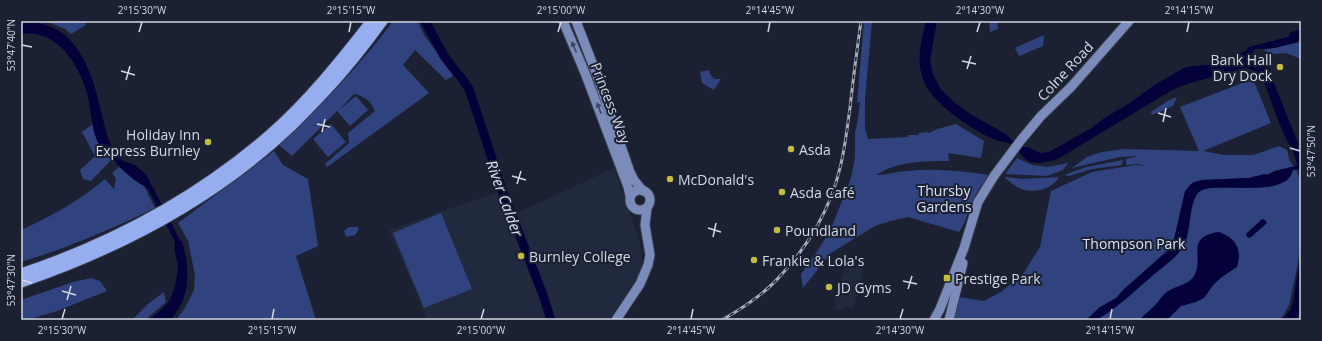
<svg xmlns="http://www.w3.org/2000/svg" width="1322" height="341" font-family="'Open Sans',sans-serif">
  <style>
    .built { fill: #21293f }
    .green { fill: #30437e }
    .water { fill: #03003a }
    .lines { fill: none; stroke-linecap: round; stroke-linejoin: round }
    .canal { stroke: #03003a; stroke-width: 5 }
    .river { stroke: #03003a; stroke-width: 9 }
    .major-casing { stroke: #373b4a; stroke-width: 11 }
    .highway-casing { stroke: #373b4a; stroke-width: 13 }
    .major { stroke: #7b8cbb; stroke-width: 9 }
    .highway { stroke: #96aeef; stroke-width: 11 }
    .rail-casing { stroke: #a6acb9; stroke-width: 3 }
    .rail { stroke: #1b2132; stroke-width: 1.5; stroke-dasharray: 4.5; stroke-linecap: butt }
    .oneway { fill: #3d4662 }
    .ticks { fill: none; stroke: #d3d8e4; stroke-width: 1.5 }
    .poi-dot { fill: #c3bd3f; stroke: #1b2132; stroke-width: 1.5 }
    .labels { text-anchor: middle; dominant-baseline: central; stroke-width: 4; stroke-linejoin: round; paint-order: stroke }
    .poi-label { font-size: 14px; fill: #d3d8e4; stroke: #1b2132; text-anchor: start }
    .street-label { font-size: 14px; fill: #d3d8e4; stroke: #1b2132 }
    .park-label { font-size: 14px; fill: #dbe3f6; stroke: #1b2132 }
    .water-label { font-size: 15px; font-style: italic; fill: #dbe3f6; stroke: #1b2132 }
    .neatline { fill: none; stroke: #d3d8e4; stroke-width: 1.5 }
    .ticks-label { font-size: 10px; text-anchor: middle; fill: #d3d8e4 }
  </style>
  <rect width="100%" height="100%" fill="#1b2132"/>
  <g class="built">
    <path d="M 614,168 L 640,243 L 643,269 L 614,320 L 428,320 L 389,230 L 498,192 L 506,218 Z"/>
    <path d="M 846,262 L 864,267 L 853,308 L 845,306 L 843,311 L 835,309 L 837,304 L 834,303 Z"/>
  </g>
  <g class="green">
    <path d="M 46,21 L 84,21 L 86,25 L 71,34 L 65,29 Z"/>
    <path d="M 393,21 L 417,21 L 426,38 L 455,75 L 446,80 L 415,50 L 403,65 L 429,93 L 327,167 L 325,164 L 349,143 L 348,133 L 375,111 C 371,102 365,96 354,94 L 339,110 L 356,96 L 368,110 L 350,126 L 337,111 L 292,156 L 279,145 C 320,106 359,67 393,21 Z"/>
    <path d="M 864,21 L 872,21 L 865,99 L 865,129 L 868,139 L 908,137 L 908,135 L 919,135 L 919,133 L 927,132 L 929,133 C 937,128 947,127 956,124 L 984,141 L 981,158 L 948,153 L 949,161 C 924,161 898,161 876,175 C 887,175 897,171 907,171 C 935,168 961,171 989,175 C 983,183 977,191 973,200 C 968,211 966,222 959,232 L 908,217 L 890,221 L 875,226 L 831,253 L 803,288 L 801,274 L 816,253 L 830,231 L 851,178 L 855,157 L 855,133 L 858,119 L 860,102 L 857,103 Z"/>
    <path d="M 989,21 L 997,21 L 998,29 L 990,32 Z"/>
    <path d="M 1044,35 L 1043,46 L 1019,56 L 1015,48 Z"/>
    <path d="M 1301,42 L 1301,59 L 1286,53 L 1272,54 L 1263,50 Z"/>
    <path d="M 709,70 L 710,74 L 714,79 L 721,79 L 714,90 L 702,83 L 700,72 Z"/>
    <path d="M 1253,79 L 1271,123 L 1203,151 L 1224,155 L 1253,155 L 1279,146 L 1287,150 L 1290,161 L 1294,167 L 1274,171 L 1267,175 L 1265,174 L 1249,178 L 1202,180 L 1208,188 L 1270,187 L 1288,179 L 1293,170 L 1296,169 L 1301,184 L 1301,238 L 1297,268 L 1289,305 L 1283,316 L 1278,320 L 954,320 L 958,297 L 984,301 L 1001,292 L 1023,274 L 1040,247 L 1051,191 L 1092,172 L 1135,165 L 1145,166 L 1137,164 L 1126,165 L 1126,159 L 1138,156 L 1120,157 L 1072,168 L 1087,157 L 1102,152 L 1124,149 L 1199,151 L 1180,107 Z"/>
    <path d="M 1177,97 L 1173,106 L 1152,115 L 1151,112 L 1169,100 Z"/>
    <path d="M 93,124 C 96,140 100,147 112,159 L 91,181 L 83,179 L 80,170 L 95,156 L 82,132 Z"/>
    <path d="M 331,124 L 346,142 L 328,157 L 313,139 Z"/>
    <path d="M 274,151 L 283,165 L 308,179 L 318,246 L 296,256 L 316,320 L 176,320 L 185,308 L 194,290 L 195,275 L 188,241 L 178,223 Z"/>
    <path d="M 1017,158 L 1032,165 L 1047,167 L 1068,163 L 1063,170 L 1047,176 L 1005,174 Z"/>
    <path d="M 1123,160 L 1122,165 L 1092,169 L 1069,176 L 1064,175 L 1086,167 Z"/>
    <path d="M 119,167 L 144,186 L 155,208 C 112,229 67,248 21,262 L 21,230 C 52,216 79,201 105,179 L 114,189 L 116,178 L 112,173 Z"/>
    <path d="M 1004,177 L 1022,179 L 1059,177 C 1053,188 1038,193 1025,190 C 1017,189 1010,182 1004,177 Z"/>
    <path d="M 441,213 L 472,289 L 424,308 L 393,233 Z"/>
    <path d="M 349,227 L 358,227 L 359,229 L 355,235 L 346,237 L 344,231 Z"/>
    <path d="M 91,278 L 100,281 L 107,291 L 57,311 L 27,320 L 21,320 L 21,300 L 73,282 Z"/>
    <path d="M 164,292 L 166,302 L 145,320 L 132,320 L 148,304 Z"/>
  </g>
  <g class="water">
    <path d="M 926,21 L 937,21 L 930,61 L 933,74 L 940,88 L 955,103 L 972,115 L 1006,134 L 1012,140 L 1023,147 L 1028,147 L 1040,153 L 1049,152 L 1090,129 L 1106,117 L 1128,104 L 1156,84 L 1184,68 L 1191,66 L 1208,65 L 1240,55 L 1242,52 L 1245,52 L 1249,47 L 1288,37 L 1291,32 L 1301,29 L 1301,41 L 1275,48 L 1255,49 L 1251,55 L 1270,68 L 1270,73 L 1298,143 L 1297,155 C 1285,142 1277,116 1270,99 C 1267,89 1264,78 1255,72 C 1252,69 1248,68 1244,68 L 1187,84 L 1172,90 L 1058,159 C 1048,162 1032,167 1023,157 C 1018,152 1016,146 1008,143 C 1005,142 1002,142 999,141 C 979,135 942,109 930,92 C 925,86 923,80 921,72 C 917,55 922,38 926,21 Z"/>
    <path d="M 35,22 C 44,24 53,27 61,32 C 84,49 94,80 100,107 C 104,122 106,137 114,151 C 116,154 121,160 125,162 C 127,163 131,163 133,164 C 142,169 150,178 152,187 L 151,189 C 135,183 123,171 113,159 C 107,152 99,147 96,138 C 91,124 91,108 87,93 C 78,63 57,29 21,34 L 21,23 Z"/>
    <path d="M 1301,164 L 1301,169 L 1293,170 C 1292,172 1291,176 1289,178 C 1272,197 1208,180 1198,193 C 1189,204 1191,230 1185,243 C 1179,257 1161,268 1151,277 C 1134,292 1117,308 1098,319 C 1095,321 1090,320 1086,320 L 1100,307 L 1116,298 L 1123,290 L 1167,251 L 1174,239 L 1185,191 L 1191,184 L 1194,182 L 1202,180 L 1249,178 L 1265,174 L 1267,175 C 1280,168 1288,169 1301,164 Z"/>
    <path d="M 1262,219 L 1265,220 L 1267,223 L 1250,238 L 1247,237 L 1246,234 Z"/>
    <path d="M 1219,232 C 1237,239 1242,249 1237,267 L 1222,277 L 1214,284 L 1204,298 L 1196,302 L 1181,306 L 1167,320 L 1139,320 C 1145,314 1152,309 1157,303 C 1161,298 1164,293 1170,290 C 1179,285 1188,285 1194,276 C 1205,257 1184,237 1219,232 Z"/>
    <path d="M 177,240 L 182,241 C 190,268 191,298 170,320 L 148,320 C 165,308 172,302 176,280 C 177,275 178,270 178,265 C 177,256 171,248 177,240 Z"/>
    <path d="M 1301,253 L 1301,311 L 1296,320 L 1282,320 L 1290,310 L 1293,302 Z"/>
  </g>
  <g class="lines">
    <g class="canal">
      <path d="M 1295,149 L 1301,168"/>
      <path d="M 147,185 L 151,189 L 177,240 L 179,247"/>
    </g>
    <g class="river">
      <path d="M 425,21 L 444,56 L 457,73"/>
      <path d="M 460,76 L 469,89 L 485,137 L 502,190 L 543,295 L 551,320"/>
    </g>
    <g class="major-casing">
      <g id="major">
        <path d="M 563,21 L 585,73 L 628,187 L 630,196"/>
        <path d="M 576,21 L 595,70 L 630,172 L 634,180 L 643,191"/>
        <circle cx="640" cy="200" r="10"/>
        <path d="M 616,320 L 640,284 L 648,265 L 650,255 L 645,225 L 647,208"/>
        <path d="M 934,320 L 940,309 L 964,248 L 978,202 L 994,176 L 1021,140 L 1041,116 L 1071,87 L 1129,21"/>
        <path d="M 949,320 L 963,263"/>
      </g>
    </g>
    <g class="highway-casing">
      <g id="highway">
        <path d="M 21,274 C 111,244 197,198 269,136 C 308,102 340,62 372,21"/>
        <path d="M 21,282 C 120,248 215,198 291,126 C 310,107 330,87 347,66 C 359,52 371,36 382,21"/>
      </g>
    </g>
    <use href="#major" class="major"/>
    <use href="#highway" class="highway"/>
    <g class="rail-casing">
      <path id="rail" d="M 722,320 C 743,308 766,293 782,274 C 809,245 831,207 840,168 C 845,149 847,128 850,108 C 853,79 857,50 861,21"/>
    </g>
    <use href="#rail" class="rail"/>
  </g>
  <defs><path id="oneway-solid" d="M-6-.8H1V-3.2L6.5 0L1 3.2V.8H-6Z"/></defs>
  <g class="oneway">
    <use href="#oneway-solid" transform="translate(574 47) rotate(-113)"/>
    <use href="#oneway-solid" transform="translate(599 108) rotate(-111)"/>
  </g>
  <path class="ticks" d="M 139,32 L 142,22M 349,32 L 351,22M 558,32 L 561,22M 768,32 L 770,22M 977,32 L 980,22M 1187,32 L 1189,22M 22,45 L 32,47M 962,61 L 976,64M 967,69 L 971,56M 121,71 L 135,75M 126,80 L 130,66M 1158,113 L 1171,117M 1163,122 L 1166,108M 317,124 L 330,127M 322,132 L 325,119M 1290,148 L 1300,151M 512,176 L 526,180M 517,184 L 521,171M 708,228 L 721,232M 713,237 L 716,223M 22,280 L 32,283M 903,281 L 917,284M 908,289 L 912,276M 62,291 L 76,295M 67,300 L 71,286M 62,319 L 65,309M 272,319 L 274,309M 481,319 L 484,309M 691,319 L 693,309M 900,319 L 903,309M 1110,319 L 1112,309"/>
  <g class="poi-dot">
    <circle cx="1280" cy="67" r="4"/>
    <circle cx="208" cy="142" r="4"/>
    <circle cx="791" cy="149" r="4"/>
    <circle cx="670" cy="179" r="4"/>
    <circle cx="782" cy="192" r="4"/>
    <circle cx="777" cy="230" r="4"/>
    <circle cx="521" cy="256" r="4"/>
    <circle cx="754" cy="260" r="4"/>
    <rect x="943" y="274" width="8" height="8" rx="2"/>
    <circle cx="829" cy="287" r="4"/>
  </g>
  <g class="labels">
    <g class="poi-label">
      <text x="1272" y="59" text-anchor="end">Bank Hall<tspan x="1272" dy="16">Dry Dock</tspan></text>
      <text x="200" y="134" text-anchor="end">Holiday Inn<tspan x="200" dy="16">Express Burnley</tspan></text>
      <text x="799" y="149">Asda</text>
      <text x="678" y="179">McDonald's</text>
      <text x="790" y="192">Asda Café</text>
      <text x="785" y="230">Poundland</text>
      <text x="529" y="256">Burnley College</text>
      <text x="762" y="260">Frankie &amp; Lola's</text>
      <text x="955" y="278">Prestige Park</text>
      <text x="837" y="287">JD Gyms</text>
    </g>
    <g class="street-label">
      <text transform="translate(1065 71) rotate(-47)">Colne Road</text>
      <text transform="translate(611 103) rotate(69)">Princess Way</text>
    </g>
    <g class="park-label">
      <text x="944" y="190">Thursby<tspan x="944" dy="16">Gardens</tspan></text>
      <text x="1134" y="243">Thompson Park</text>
    </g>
    <g class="water-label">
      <text transform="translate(505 198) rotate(70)">River Calder</text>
    </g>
  </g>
  <rect width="1322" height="341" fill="none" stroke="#1b2132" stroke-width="44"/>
  <rect x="22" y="22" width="1278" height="297" class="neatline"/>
  <g class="ticks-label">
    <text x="142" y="14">2°15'30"W</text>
    <text x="351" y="14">2°15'15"W</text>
    <text x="561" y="14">2°15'00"W</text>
    <text x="770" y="14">2°14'45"W</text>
    <text x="980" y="14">2°14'30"W</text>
    <text x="1189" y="14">2°14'15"W</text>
    <text transform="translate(11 45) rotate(-90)" y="4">53°47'40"N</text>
    <text transform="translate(1311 151) rotate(-90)" y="4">53°47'50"N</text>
    <text transform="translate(11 280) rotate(-90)" y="4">53°47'30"N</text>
    <text x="62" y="334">2°15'30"W</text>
    <text x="272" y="334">2°15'15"W</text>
    <text x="481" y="334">2°15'00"W</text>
    <text x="691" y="334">2°14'45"W</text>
    <text x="900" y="334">2°14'30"W</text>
    <text x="1110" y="334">2°14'15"W</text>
  </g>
</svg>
